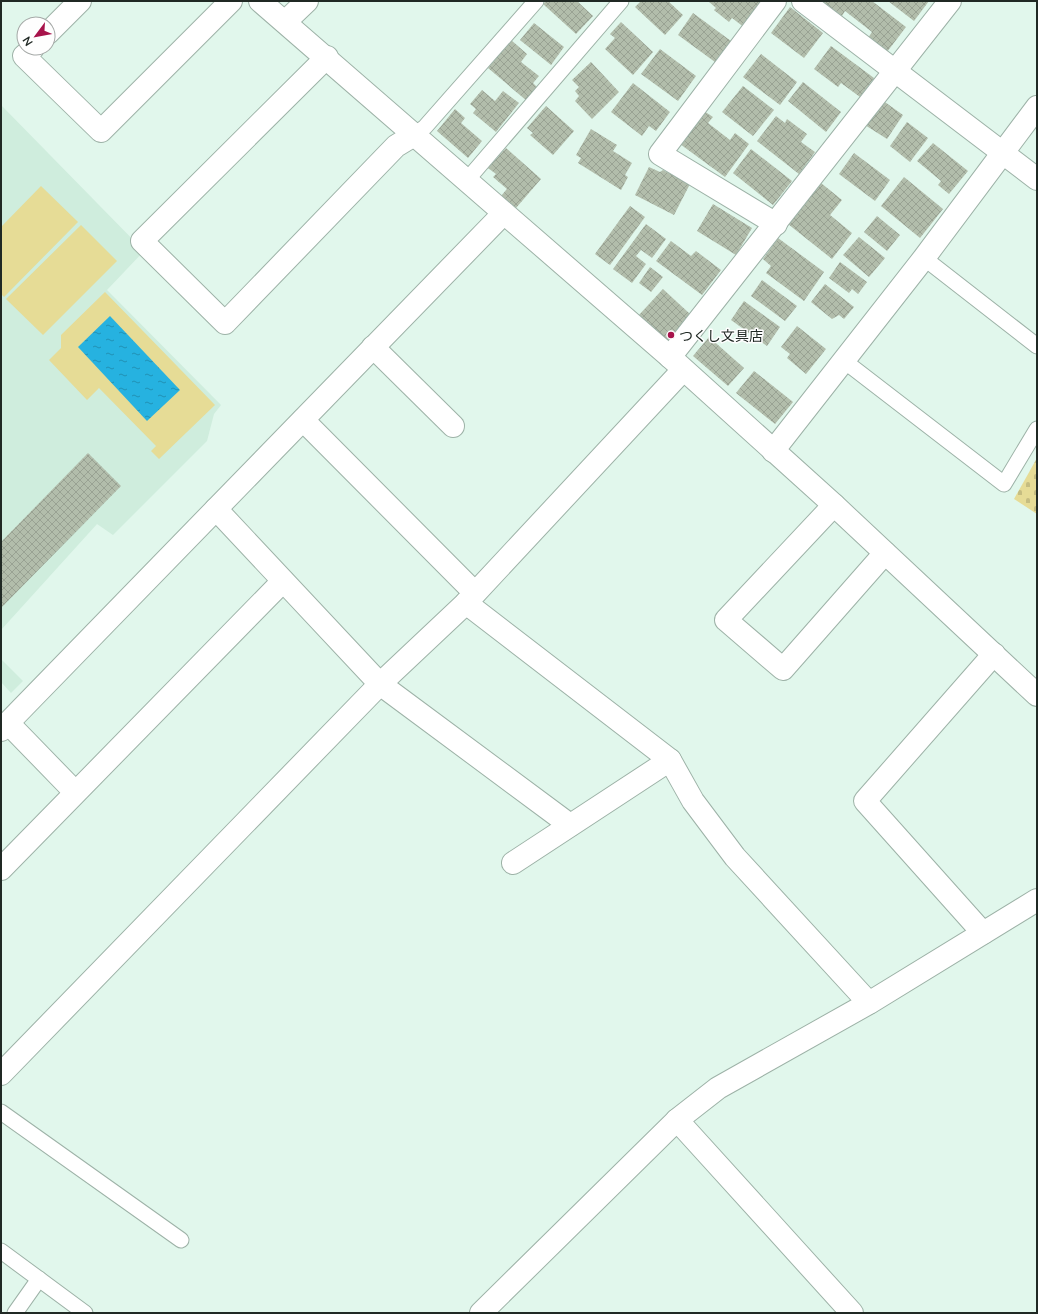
<svg xmlns="http://www.w3.org/2000/svg" width="1038" height="1314" font-family="Lato,'Noto Sans JP',sans-serif">
  <style>
    .built { fill: #cfeddd }
    .grass { fill: #e6dc96 }
    .cemetery { fill: url(#cemetery-stones) }
    .water { fill: url(#water-ripples) }
    .building { fill: url(#building-cross-hatch) }
    .lines { fill: none; stroke-linecap: round; stroke-linejoin: round }
    .lane-casing { stroke: #9db2a7; stroke-width: 17 }
    .street-casing { stroke: #9db2a7; stroke-width: 24 }
    .secondary-casing { stroke: #9db2a7; stroke-width: 24 }
    .lane { stroke: #fff; stroke-width: 15 }
    .street { stroke: #fff; stroke-width: 22 }
    .secondary { stroke: #fff; stroke-width: 22 }
    .poi-dot { fill: #a7134b; stroke: #fefefe; stroke-width: 1.5 }
    .labels { text-anchor: middle; dominant-baseline: central; stroke-width: 3; stroke-linejoin: round; paint-order: stroke }
    .poi-label { font-size: 14px; fill: #202924; stroke: #fefefe; text-anchor: start }
  </style>
  <defs>
    <pattern id="cemetery-stones" width="16" height="16" patternUnits="userSpaceOnUse"><rect width="16" height="16" fill="#e6dc96"/><path d="M2 7V4a2 2 0 0 1 4 0v3zM10 15v-3a2 2 0 0 1 4 0v3z" fill="#c5bd81"/></pattern>
    <pattern id="water-ripples" width="26" height="14" patternUnits="userSpaceOnUse"><rect width="26" height="14" fill="#26b2e0"/><path d="M2 4q2-2 4 0t4 0M15 11q2-2 4 0t4 0" fill="none" stroke="#2091b5"/></pattern>
    <pattern id="building-cross-hatch" width="8" height="8" patternUnits="userSpaceOnUse"><rect width="8" height="8" fill="#b2bdab"/><path d="M0 0l8 8M0 8l8-8" fill="none" stroke="#99a293"/></pattern>
  </defs>
  <rect width="100%" height="100%" fill="#e1f7ec"/>
  <g class="built">
    <path d="M 1,105 L 144,251 L 107,290 L 221,405 L 214,414 L 207,441 L 113,535 L 97,524 L 1,630 Z"/>
    <path d="M 1,659 L 23,681 L 11,693 L 1,682 Z"/>
  </g>
  <g class="grass">
    <path d="M 41,186 L 78,222 L 4,297 L 1,294 L 1,227 Z"/>
    <path d="M 81,225 L 117,261 L 43,335 L 6,299 Z"/>
    <path d="M 105,292 L 215,405 L 159,459 L 151,451 L 156,446 L 99,388 L 87,400 L 49,360 L 61,348 L 61,335 Z"/>
  </g>
  <path class="cemetery" d="M 1037,458 L 1037,514 L 1014,499 Z"/>
  <path class="water" d="M 110,316 L 180,390 L 147,421 L 78,347 Z"/>
  <g class="building">
    <path d="M 546,1 L 577,1 L 593,16 L 576,34 L 543,4 Z"/>
    <path d="M 641,1 L 668,1 L 683,15 L 665,35 L 635,7 Z"/>
    <path d="M 708,1 L 765,1 L 745,28 L 732,18 L 729,22 L 714,10 L 716,8 Z"/>
    <path d="M 822,1 L 872,1 L 906,27 L 887,52 L 868,38 L 872,32 L 845,11 L 842,16 Z"/>
    <path d="M 888,1 L 929,1 L 914,21 Z"/>
    <path d="M 790,7 L 823,33 L 804,58 L 771,33 Z"/>
    <path d="M 693,13 L 731,41 L 715,62 L 678,35 Z"/>
    <path d="M 621,22 L 653,52 L 633,75 L 605,49 L 615,38 L 610,34 Z"/>
    <path d="M 534,23 L 564,47 L 551,65 L 520,40 Z"/>
    <path d="M 511,40 L 527,54 L 521,62 L 539,76 L 533,83 L 538,88 L 527,101 L 488,68 Z"/>
    <path d="M 831,46 L 874,78 L 860,97 L 841,83 L 838,87 L 814,69 Z"/>
    <path d="M 660,49 L 696,76 L 678,101 L 641,74 Z"/>
    <path d="M 761,54 L 797,82 L 780,105 L 743,77 Z"/>
    <path d="M 591,62 L 619,92 L 592,119 L 575,101 L 579,96 L 575,91 L 579,87 L 572,80 Z"/>
    <path d="M 803,82 L 841,112 L 826,132 L 788,101 Z"/>
    <path d="M 633,83 L 670,112 L 656,131 L 649,126 L 642,136 L 611,112 Z"/>
    <path d="M 743,86 L 774,110 L 753,136 L 722,112 Z"/>
    <path d="M 482,90 L 495,101 L 503,91 L 519,103 L 496,132 L 473,113 L 476,109 L 470,104 Z"/>
    <path d="M 882,100 L 903,115 L 887,139 L 865,125 Z"/>
    <path d="M 546,106 L 574,131 L 553,155 L 530,135 L 533,133 L 527,128 Z"/>
    <path d="M 455,109 L 465,118 L 461,123 L 482,141 L 468,158 L 437,131 Z"/>
    <path d="M 704,111 L 713,117 L 708,123 L 730,140 L 735,133 L 749,144 L 725,177 L 680,144 Z"/>
    <path d="M 776,116 L 785,123 L 787,119 L 807,134 L 801,142 L 815,152 L 799,174 L 757,141 Z"/>
    <path d="M 907,122 L 928,138 L 910,162 L 890,146 Z"/>
    <path d="M 591,129 L 617,145 L 613,151 L 632,163 L 625,175 L 628,177 L 621,190 L 578,163 L 581,158 L 576,155 Z"/>
    <path d="M 933,143 L 968,171 L 949,194 L 938,185 L 941,181 L 917,161 Z"/>
    <path d="M 506,148 L 541,179 L 516,208 L 501,196 L 507,189 L 493,177 L 496,174 L 488,168 Z"/>
    <path d="M 751,149 L 792,181 L 773,205 L 733,173 Z"/>
    <path d="M 854,153 L 890,180 L 875,201 L 839,174 Z"/>
    <path d="M 649,167 L 660,172 L 663,170 L 690,184 L 674,215 L 635,195 Z"/>
    <path d="M 904,177 L 943,209 L 920,238 L 881,206 Z"/>
    <path d="M 821,183 L 842,200 L 830,215 L 852,233 L 832,259 L 788,224 Z"/>
    <path d="M 713,204 L 752,228 L 736,255 L 697,231 Z"/>
    <path d="M 630,206 L 645,217 L 610,265 L 595,254 Z"/>
    <path d="M 877,216 L 900,235 L 887,251 L 864,232 Z"/>
    <path d="M 646,224 L 666,239 L 652,258 L 641,250 L 636,256 L 646,264 L 632,283 L 613,269 Z"/>
    <path d="M 859,237 L 885,258 L 869,277 L 843,255 Z"/>
    <path d="M 778,238 L 824,272 L 804,301 L 766,273 L 771,266 L 763,259 Z"/>
    <path d="M 671,241 L 691,256 L 696,251 L 721,270 L 702,295 L 656,261 Z"/>
    <path d="M 840,262 L 867,282 L 858,294 L 852,289 L 849,293 L 829,278 Z"/>
    <path d="M 650,267 L 663,277 L 651,292 L 639,283 Z"/>
    <path d="M 762,280 L 797,306 L 785,321 L 751,296 Z"/>
    <path d="M 825,284 L 854,307 L 844,319 L 839,315 L 832,319 L 811,302 Z"/>
    <path d="M 663,289 L 691,315 L 666,342 L 638,316 Z"/>
    <path d="M 744,301 L 780,327 L 767,346 L 731,320 Z"/>
    <path d="M 797,326 L 826,349 L 806,374 L 787,358 L 790,354 L 781,347 Z"/>
    <path d="M 709,337 L 744,368 L 728,386 L 693,356 Z"/>
    <path d="M 754,371 L 793,402 L 775,424 L 736,393 Z"/>
    <path d="M 88,453 L 121,486 L 1,608 L 1,542 Z"/>
  </g>
  <g class="lines">
    <g class="lane-casing">
      <g id="lane">
        <path d="M 414,135 L 425,127 L 536,1"/>
        <path d="M 467,180 L 621,1"/>
        <path d="M 924,258 L 1037,346"/>
        <path d="M 843,360 L 1004,484 L 1037,429"/>
        <path d="M 1,1112 L 181,1240"/>
        <path d="M 1,1251 L 85,1313"/>
        <path d="M 15,1313 L 39,1279"/>
      </g>
    </g>
    <g class="street-casing">
      <g id="street">
        <path d="M 260,1 L 670,357 L 834,505 L 1037,695"/>
        <path d="M 775,1 L 660,154 L 776,224"/>
        <path d="M 803,1 L 1037,179"/>
        <path d="M 285,22 L 307,1"/>
        <path d="M 48,33 L 80,1"/>
        <path d="M 33,48 L 24,56 L 101,131 L 231,1"/>
        <path d="M 327,57 L 142,241 L 225,323 L 396,146 L 414,135"/>
        <path d="M 373,347 L 453,426"/>
        <path d="M 670,357 L 950,1"/>
        <path d="M 303,420 L 475,593"/>
        <path d="M 773,451 L 924,258 L 1037,107"/>
        <path d="M 834,505 L 726,620 L 783,669 L 885,553"/>
        <path d="M 216,509 L 380,684 L 570,825"/>
        <path d="M 466,603 L 670,760 L 693,801 L 735,857 L 869,1003"/>
        <path d="M 8,723 L 75,792"/>
        <path d="M 1,730 L 504,213"/>
        <path d="M 513,863 L 670,760"/>
        <path d="M 1,869 L 283,581"/>
        <path d="M 983,933 L 865,801 L 994,654"/>
        <path d="M 1,1074 L 380,684 L 466,603 L 683,370"/>
        <path d="M 677,1120 L 852,1313"/>
      </g>
    </g>
    <g class="secondary-casing">
      <path id="secondary" d="M 481,1313 L 677,1120 L 718,1088 L 869,1003 L 1037,900"/>
    </g>
    <use href="#lane" class="lane"/>
    <use href="#street" class="street"/>
    <use href="#secondary" class="secondary"/>
  </g>
  <circle class="poi-dot" cx="671" cy="335" r="4"/>
  <g class="labels">
    <g class="poi-label">
      <text x="679" y="335">つくし文具店</text>
    </g>
  </g>
  <rect width="1038" height="1314" fill="none" stroke="#202924" stroke-width="4"/>
  <g transform="translate(36 36) rotate(238)"><circle r="19" fill="#fefefe" stroke="#a5a9a7"/>
  <path d="M0-3L7 15L0 10L-7 15Z" fill="#a7134b"/>
  <text y="-6" font-size="11" font-weight="bold" text-anchor="middle" fill="#202924">N</text>
  </g>
</svg>
